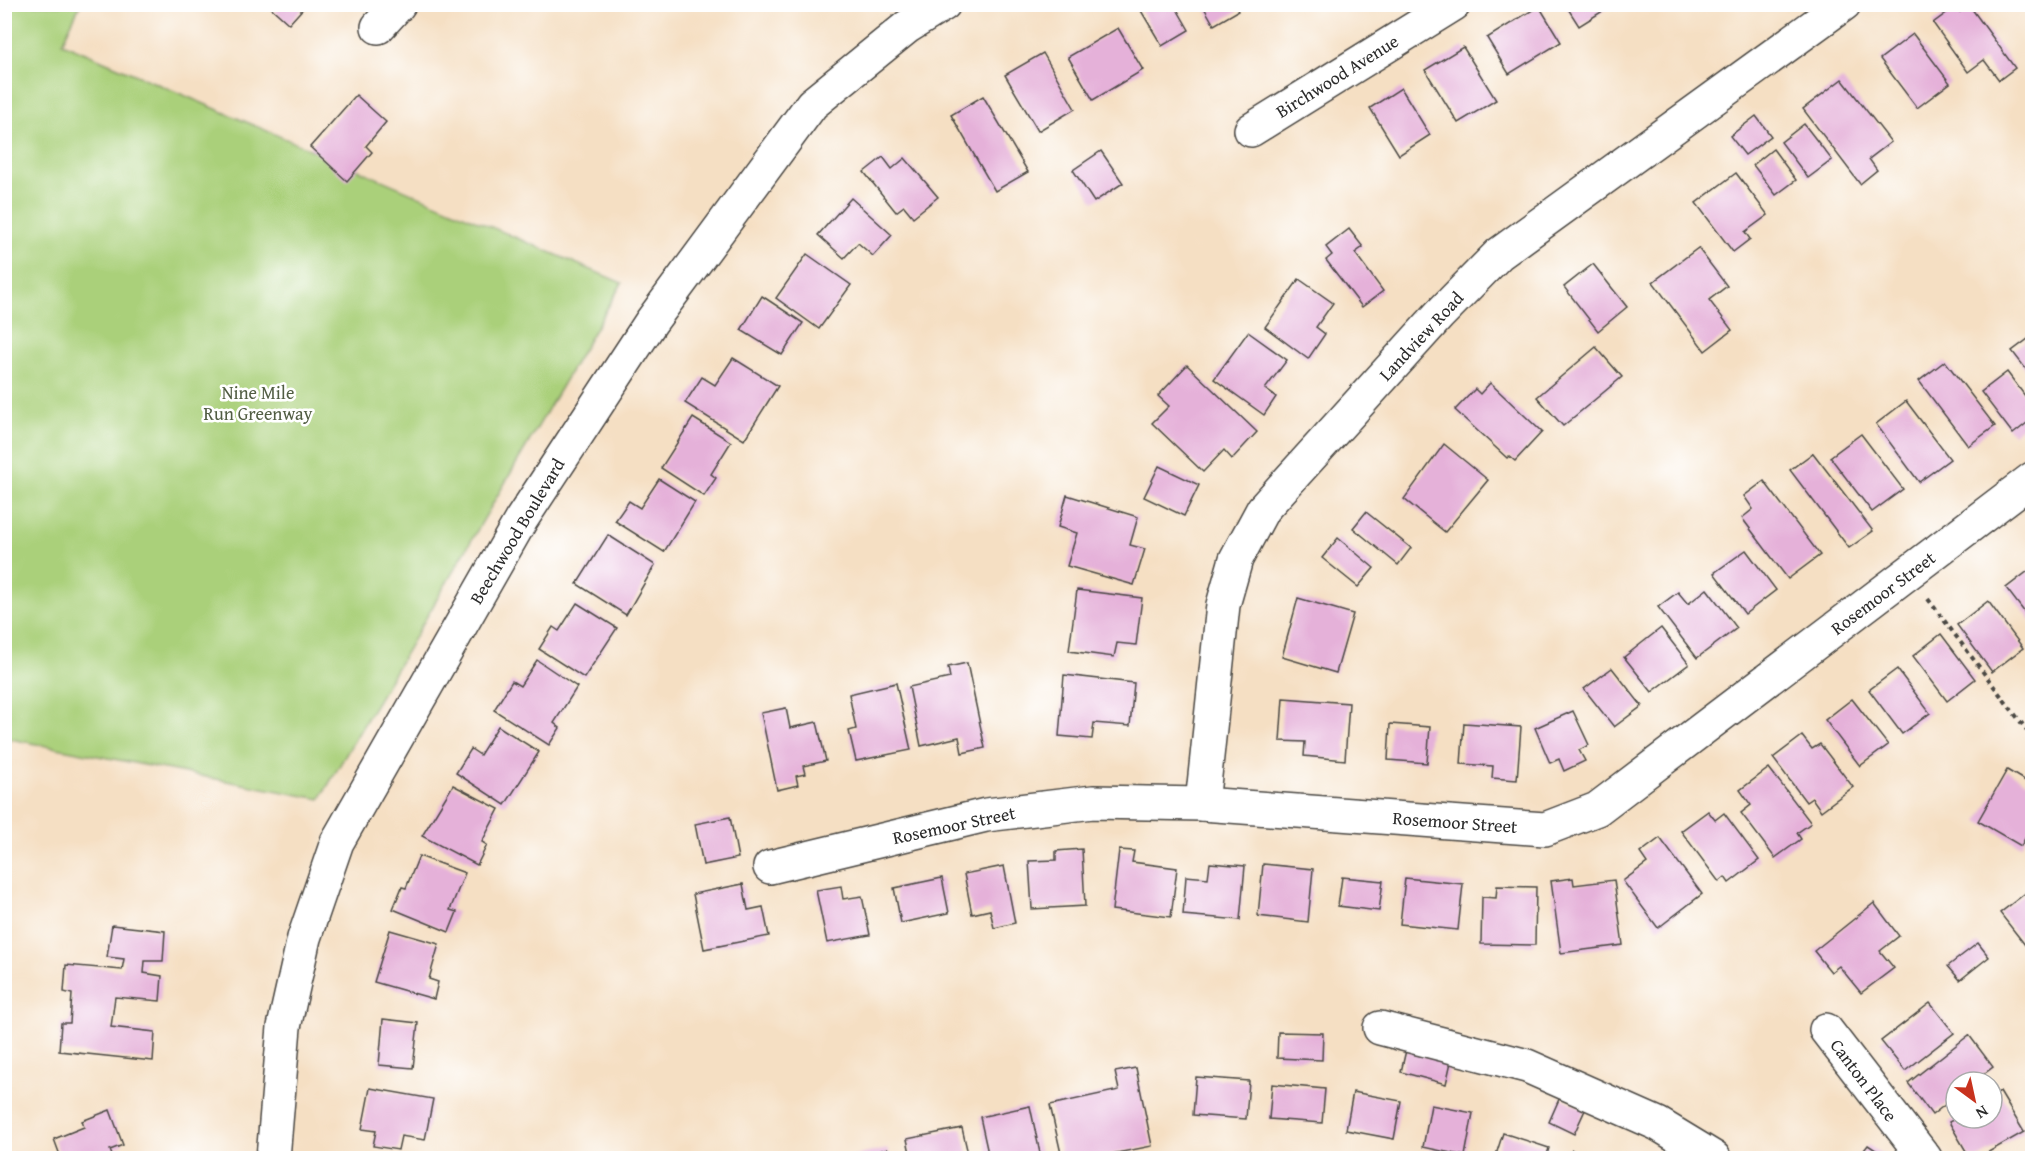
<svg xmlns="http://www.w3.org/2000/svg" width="2037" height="1163" font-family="'Gentium Book Plus',serif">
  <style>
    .green { fill: #aad07a; stroke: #6a7e52; stroke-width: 1.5 }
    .building { fill: #e5b1d9 }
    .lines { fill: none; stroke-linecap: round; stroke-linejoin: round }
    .minor-casing { stroke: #494642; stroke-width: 36 }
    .path { stroke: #494642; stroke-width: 4; stroke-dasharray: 4.5 4.5; stroke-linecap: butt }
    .minor { stroke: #fff; stroke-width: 33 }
    .labels { text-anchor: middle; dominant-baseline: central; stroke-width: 5; stroke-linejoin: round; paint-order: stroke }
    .street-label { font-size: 18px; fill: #2b2b2b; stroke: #fff }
    .park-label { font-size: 18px; fill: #515d43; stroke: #fff }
  </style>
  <rect width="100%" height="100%" fill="#fff"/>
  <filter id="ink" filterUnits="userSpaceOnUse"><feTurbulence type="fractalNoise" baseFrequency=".0167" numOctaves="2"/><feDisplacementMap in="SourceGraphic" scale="12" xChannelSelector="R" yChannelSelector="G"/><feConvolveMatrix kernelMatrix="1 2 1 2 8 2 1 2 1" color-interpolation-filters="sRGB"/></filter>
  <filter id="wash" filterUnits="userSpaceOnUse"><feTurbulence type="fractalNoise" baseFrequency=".008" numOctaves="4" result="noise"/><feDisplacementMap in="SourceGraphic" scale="24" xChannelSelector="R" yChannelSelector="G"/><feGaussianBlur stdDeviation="1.35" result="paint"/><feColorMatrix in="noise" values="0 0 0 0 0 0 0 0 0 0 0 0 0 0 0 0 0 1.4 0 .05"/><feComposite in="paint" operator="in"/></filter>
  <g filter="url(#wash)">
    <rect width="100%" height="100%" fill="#f5dfc3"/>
    <path class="green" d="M 4,5 L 80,5 L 62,43 L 622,283 L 320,799 L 5,738 Z"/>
    <g id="blocks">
      <g class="building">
        <path d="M 267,4 L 307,4 L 289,24 Z"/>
        <path d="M 1137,4 L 1174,4 L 1189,30 L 1162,46 Z"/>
        <path d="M 1202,4 L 1234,4 L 1238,11 L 1214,25 Z"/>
        <path d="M 1565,4 L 1614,4 L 1579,26 Z"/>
        <path d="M 1969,5 L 2015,68 L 1999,80 L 1984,60 L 1968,72 L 1933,23 L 1956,6 L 1960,12 Z"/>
        <path d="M 1539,6 L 1561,42 L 1509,74 L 1487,38 Z"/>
        <path d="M 1118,28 L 1143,70 L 1093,100 L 1068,57 Z"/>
        <path d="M 1913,34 L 1950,83 L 1917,108 L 1880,59 Z"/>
        <path d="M 1463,47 L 1496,100 L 1458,123 L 1425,70 Z"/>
        <path d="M 1043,53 L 1075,109 L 1038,131 L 1005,75 Z"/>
        <path d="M 1842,79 L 1891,142 L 1869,159 L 1877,170 L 1860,184 L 1803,109 Z"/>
        <path d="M 1401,88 L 1430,135 L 1399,155 L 1370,108 Z"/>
        <path d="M 356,95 L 386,122 L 366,146 L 372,152 L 347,181 L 310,147 Z"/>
        <path d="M 983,96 L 1028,172 L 995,191 L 951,115 Z"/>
        <path d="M 1756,116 L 1771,136 L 1745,155 L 1730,136 Z"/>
        <path d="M 1804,124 L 1832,160 L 1808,178 L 1781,142 Z"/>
        <path d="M 1773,149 L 1796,180 L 1776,195 L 1753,165 Z"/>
        <path d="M 1101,151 L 1123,183 L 1094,202 L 1073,170 Z"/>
        <path d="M 883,157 L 892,169 L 905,158 L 938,197 L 913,217 L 904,206 L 896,212 L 864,172 Z"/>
        <path d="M 1736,173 L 1768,215 L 1745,232 L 1750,239 L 1733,252 L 1696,203 Z"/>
        <path d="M 851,198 L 892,235 L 873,256 L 858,243 L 844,258 L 818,235 Z"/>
        <path d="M 1349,229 L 1363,247 L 1355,253 L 1383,291 L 1362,307 L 1326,260 L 1332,255 L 1326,247 Z"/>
        <path d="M 1698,248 L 1727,286 L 1709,300 L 1732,330 L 1705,351 L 1653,282 Z"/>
        <path d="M 807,254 L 851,285 L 819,329 L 776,298 Z"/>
        <path d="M 1593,264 L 1627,307 L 1598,331 L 1564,287 Z"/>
        <path d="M 1299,279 L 1333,303 L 1316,327 L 1325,334 L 1308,359 L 1265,327 Z"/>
        <path d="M 762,296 L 803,323 L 782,355 L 741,330 Z"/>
        <path d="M 1248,332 L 1287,360 L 1265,389 L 1276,397 L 1264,415 L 1214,379 Z"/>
        <path d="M 2032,336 L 2032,377 L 2012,351 Z"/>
        <path d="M 1596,347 L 1622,377 L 1563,426 L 1537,397 Z"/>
        <path d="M 733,358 L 778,386 L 744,440 L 685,403 L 702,377 L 715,385 Z"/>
        <path d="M 1945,361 L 1995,426 L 1968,446 L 1919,381 Z"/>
        <path d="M 1187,365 L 1257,432 L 1232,459 L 1224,450 L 1203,472 L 1152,423 L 1169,406 L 1158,396 Z"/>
        <path d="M 2007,372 L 2032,405 L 2032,419 L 2013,434 L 1981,392 Z"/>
        <path d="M 1490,383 L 1542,432 L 1515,461 L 1509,456 L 1507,458 L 1455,410 L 1475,389 L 1480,394 Z"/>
        <path d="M 1906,401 L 1950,459 L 1919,482 L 1876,424 Z"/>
        <path d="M 693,418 L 731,442 L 711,474 L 716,478 L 704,496 L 661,468 Z"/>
        <path d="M 1861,434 L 1903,489 L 1872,512 L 1830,457 Z"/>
        <path d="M 1444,444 L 1488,480 L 1445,532 L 1404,499 Z"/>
        <path d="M 1813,453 L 1873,531 L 1849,548 L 1790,470 Z"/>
        <path d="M 1159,466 L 1199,485 L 1184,516 L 1144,497 Z"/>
        <path d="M 659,479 L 695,502 L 664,552 L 615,521 L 629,501 L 640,508 Z"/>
        <path d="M 1764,481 L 1820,555 L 1788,579 L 1742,518 L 1753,509 L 1744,496 Z"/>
        <path d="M 1067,495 L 1138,517 L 1130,545 L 1145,549 L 1134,585 L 1067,566 L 1077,533 L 1058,527 Z"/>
        <path d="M 1366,512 L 1411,548 L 1398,565 L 1353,528 Z"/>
        <path d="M 608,535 L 655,565 L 626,615 L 577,584 Z"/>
        <path d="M 1338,538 L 1374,568 L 1358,587 L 1322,558 Z"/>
        <path d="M 1746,550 L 1776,590 L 1745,614 L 1714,573 Z"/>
        <path d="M 2032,568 L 2032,622 L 2006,588 Z"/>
        <path d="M 1707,589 L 1737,628 L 1697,658 L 1658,607 L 1678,592 L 1688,604 Z"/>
        <path d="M 1077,590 L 1142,598 L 1136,645 L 1117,643 L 1114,657 L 1069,651 Z"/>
        <path d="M 1298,598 L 1353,614 L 1336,673 L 1282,657 Z"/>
        <path d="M 1988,601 L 2023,648 L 1992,672 L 1957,625 Z"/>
        <path d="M 577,603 L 617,628 L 584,678 L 539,649 L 553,627 L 559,631 Z"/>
        <path d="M 1661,628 L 1689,664 L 1652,692 L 1624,657 Z"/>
        <path d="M 1941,634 L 1975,679 L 1947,701 L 1913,656 Z"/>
        <path d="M 537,660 L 577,687 L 554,723 L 560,728 L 549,745 L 494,710 L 512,681 L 520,686 Z"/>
        <path d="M 967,663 L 985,748 L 962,753 L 959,737 L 921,746 L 909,687 L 950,678 L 948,667 Z"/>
        <path d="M 1612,668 L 1642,706 L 1614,727 L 1584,689 Z"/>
        <path d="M 1897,669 L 1930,713 L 1902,734 L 1869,690 Z"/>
        <path d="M 1064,675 L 1134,683 L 1130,726 L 1094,723 L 1092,739 L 1059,736 Z"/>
        <path d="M 896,683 L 911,750 L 856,761 L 849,731 L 856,729 L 849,694 Z"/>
        <path d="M 1283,698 L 1349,703 L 1345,760 L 1304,756 L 1305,742 L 1280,741 Z"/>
        <path d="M 1852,699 L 1888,745 L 1860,766 L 1825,720 Z"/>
        <path d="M 786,708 L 790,728 L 817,722 L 826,761 L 803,766 L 805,774 L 796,776 L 798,785 L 777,790 L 761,713 Z"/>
        <path d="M 1573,711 L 1589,745 L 1579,750 L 1585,761 L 1564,771 L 1559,759 L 1550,763 L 1535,728 Z"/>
        <path d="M 1464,723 L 1521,727 L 1517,780 L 1492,778 L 1493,766 L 1461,764 Z"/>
        <path d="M 1390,724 L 1430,727 L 1427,763 L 1388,760 Z"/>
        <path d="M 498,726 L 539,752 L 505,805 L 456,773 L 471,749 L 480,755 Z"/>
        <path d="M 1802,736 L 1812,749 L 1820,744 L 1853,787 L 1821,811 L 1812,798 L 1806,802 L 1773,758 Z"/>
        <path d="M 1769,768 L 1811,823 L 1797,833 L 1801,839 L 1775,858 L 1741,813 L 1751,805 L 1740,790 Z"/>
        <path d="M 2007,770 L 2032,785 L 2032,825 L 2021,846 L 1978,821 Z"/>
        <path d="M 453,785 L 499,809 L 482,842 L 487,845 L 477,865 L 422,836 Z"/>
        <path d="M 1708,811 L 1715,820 L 1724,813 L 1759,860 L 1729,883 L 1725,877 L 1719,882 L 1681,831 Z"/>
        <path d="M 730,817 L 738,858 L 703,865 L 695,824 Z"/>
        <path d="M 1660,838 L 1702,894 L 1658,928 L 1623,881 L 1647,863 L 1640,853 Z"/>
        <path d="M 1082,849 L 1085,906 L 1032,909 L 1029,861 L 1056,860 L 1056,851 Z"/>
        <path d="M 1119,850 L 1134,851 L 1132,862 L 1177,868 L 1171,917 L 1112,910 Z"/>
        <path d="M 419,856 L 465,873 L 450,910 L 457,912 L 449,932 L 393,909 L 402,887 L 406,888 Z"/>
        <path d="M 1210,863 L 1245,866 L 1240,920 L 1183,915 L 1186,876 L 1208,878 Z"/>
        <path d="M 1263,864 L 1313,869 L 1308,922 L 1258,916 Z"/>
        <path d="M 1004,866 L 1015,923 L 994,928 L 990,910 L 972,914 L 964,874 Z"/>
        <path d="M 1342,877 L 1383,881 L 1379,911 L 1338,906 Z"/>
        <path d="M 942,878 L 949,913 L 901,923 L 894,888 Z"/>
        <path d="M 1405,878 L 1463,884 L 1458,930 L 1400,924 Z"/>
        <path d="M 1573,878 L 1574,885 L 1614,880 L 1623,945 L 1561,953 L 1551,881 Z"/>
        <path d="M 743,884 L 748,910 L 763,907 L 769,936 L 704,949 L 693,894 Z"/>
        <path d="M 841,886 L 843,899 L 862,896 L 870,935 L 827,943 L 816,890 Z"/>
        <path d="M 1497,886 L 1536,887 L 1535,945 L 1481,944 L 1482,897 L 1496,898 Z"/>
        <path d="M 2032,888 L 2032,947 L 2029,950 L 2000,913 Z"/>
        <path d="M 1874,903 L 1899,936 L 1880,951 L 1894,968 L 1861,993 L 1839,966 L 1831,972 L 1814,951 Z"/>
        <path d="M 112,925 L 165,931 L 163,961 L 145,961 L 144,973 L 162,976 L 160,1001 L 115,997 L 111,1027 L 155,1032 L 153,1061 L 59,1051 L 61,1023 L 70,1023 L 72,994 L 64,992 L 66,965 L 122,970 L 124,959 L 107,957 Z"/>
        <path d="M 390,930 L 439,944 L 429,979 L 438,982 L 434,999 L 374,982 Z"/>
        <path d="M 1978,943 L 1989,957 L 1960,980 L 1948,966 Z"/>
        <path d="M 1930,1003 L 1954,1033 L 1905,1071 L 1881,1041 Z"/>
        <path d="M 383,1019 L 418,1023 L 413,1068 L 379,1065 Z"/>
        <path d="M 1278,1032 L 1323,1033 L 1322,1060 L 1277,1058 Z"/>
        <path d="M 1969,1035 L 1993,1067 L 1973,1082 L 1956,1082 L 1956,1096 L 1932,1115 L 1908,1083 Z"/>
        <path d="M 1406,1050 L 1451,1062 L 1446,1084 L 1401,1072 Z"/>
        <path d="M 1136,1068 L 1152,1146 L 1092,1158 L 1062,1158 L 1050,1105 L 1119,1090 L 1115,1072 Z"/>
        <path d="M 1196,1077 L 1249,1081 L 1246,1119 L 1193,1115 Z"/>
        <path d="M 1272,1084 L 1325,1089 L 1322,1123 L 1269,1119 Z"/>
        <path d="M 370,1088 L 433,1099 L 425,1140 L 401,1136 L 398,1150 L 373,1146 L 376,1131 L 362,1129 Z"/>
        <path d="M 1353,1092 L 1401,1101 L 1394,1139 L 1346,1130 Z"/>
        <path d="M 2000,1092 L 2024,1132 L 1978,1158 L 1970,1158 L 1949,1122 L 1956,1118 L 1992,1118 L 1992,1097 Z"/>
        <path d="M 1560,1097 L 1585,1110 L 1574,1134 L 1549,1122 Z"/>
        <path d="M 1431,1105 L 1473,1113 L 1465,1156 L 1423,1147 Z"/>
        <path d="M 1030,1106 L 1041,1158 L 989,1158 L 980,1117 Z"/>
        <path d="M 110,1110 L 123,1145 L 110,1150 L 113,1158 L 61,1158 L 54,1139 L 84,1127 L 82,1121 Z"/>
        <path d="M 962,1128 L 969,1158 L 911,1158 L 907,1139 Z"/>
        <path d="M 1503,1133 L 1549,1148 L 1546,1158 L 1495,1158 Z"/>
        <path d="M 1868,1145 L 1888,1158 L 1858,1158 Z"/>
        <path d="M 888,1149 L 890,1158 L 848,1158 L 848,1157 Z"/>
        <path d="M 1572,1150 L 1587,1158 L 1567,1158 Z"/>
      </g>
    </g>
  </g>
  <g filter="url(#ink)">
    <use href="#blocks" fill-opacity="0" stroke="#494642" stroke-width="1.5"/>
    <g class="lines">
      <g class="minor-casing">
        <g id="minor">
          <path d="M 378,27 L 399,4"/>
          <path d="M 1251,130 L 1454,4"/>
          <path d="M 1202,804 L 1223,605 L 1236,559 L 1263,509 L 1439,315 L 1499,254 L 1844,4"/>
          <path d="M 770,867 L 986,815 L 1093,802 L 1202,804 L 1545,829 L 1597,809 L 2032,479"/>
          <path d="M 1380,1028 L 1527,1066 L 1658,1124 L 1714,1158"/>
          <path d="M 1826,1030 L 1925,1158"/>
          <path d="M 273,1158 L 284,1027 L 304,938 L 337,842 L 521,520 L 651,322 L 812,104 L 907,27 L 944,4"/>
        </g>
      </g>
      <path class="path" d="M 1928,599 L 2032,737"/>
      <use href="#minor" class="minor"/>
    </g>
  </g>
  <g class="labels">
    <g class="street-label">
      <text transform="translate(1337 76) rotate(-32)">Birchwood Avenue</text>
      <text transform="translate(1421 336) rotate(-47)">Landview Road</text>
      <text transform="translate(517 531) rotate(-59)">Beechwood Boulevard</text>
      <text transform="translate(1883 593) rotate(-37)">Rosemoor Street</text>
      <text transform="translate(1455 822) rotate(4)">Rosemoor Street</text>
      <text transform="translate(954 825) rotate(-12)">Rosemoor Street</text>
      <text transform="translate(1864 1080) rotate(53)">Canton Place</text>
    </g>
    <g class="park-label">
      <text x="258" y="392">Nine Mile<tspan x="258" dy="21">Run Greenway</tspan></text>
    </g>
  </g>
  <rect width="2037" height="1163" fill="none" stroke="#fff" stroke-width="24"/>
  <g transform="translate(1974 1100) rotate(147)"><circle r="28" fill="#ffffff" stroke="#aaaaaa" stroke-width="1.5"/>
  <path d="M0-4.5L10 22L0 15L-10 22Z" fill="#c8321e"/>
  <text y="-9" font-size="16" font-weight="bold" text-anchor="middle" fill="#2b2b2b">N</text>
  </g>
</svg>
